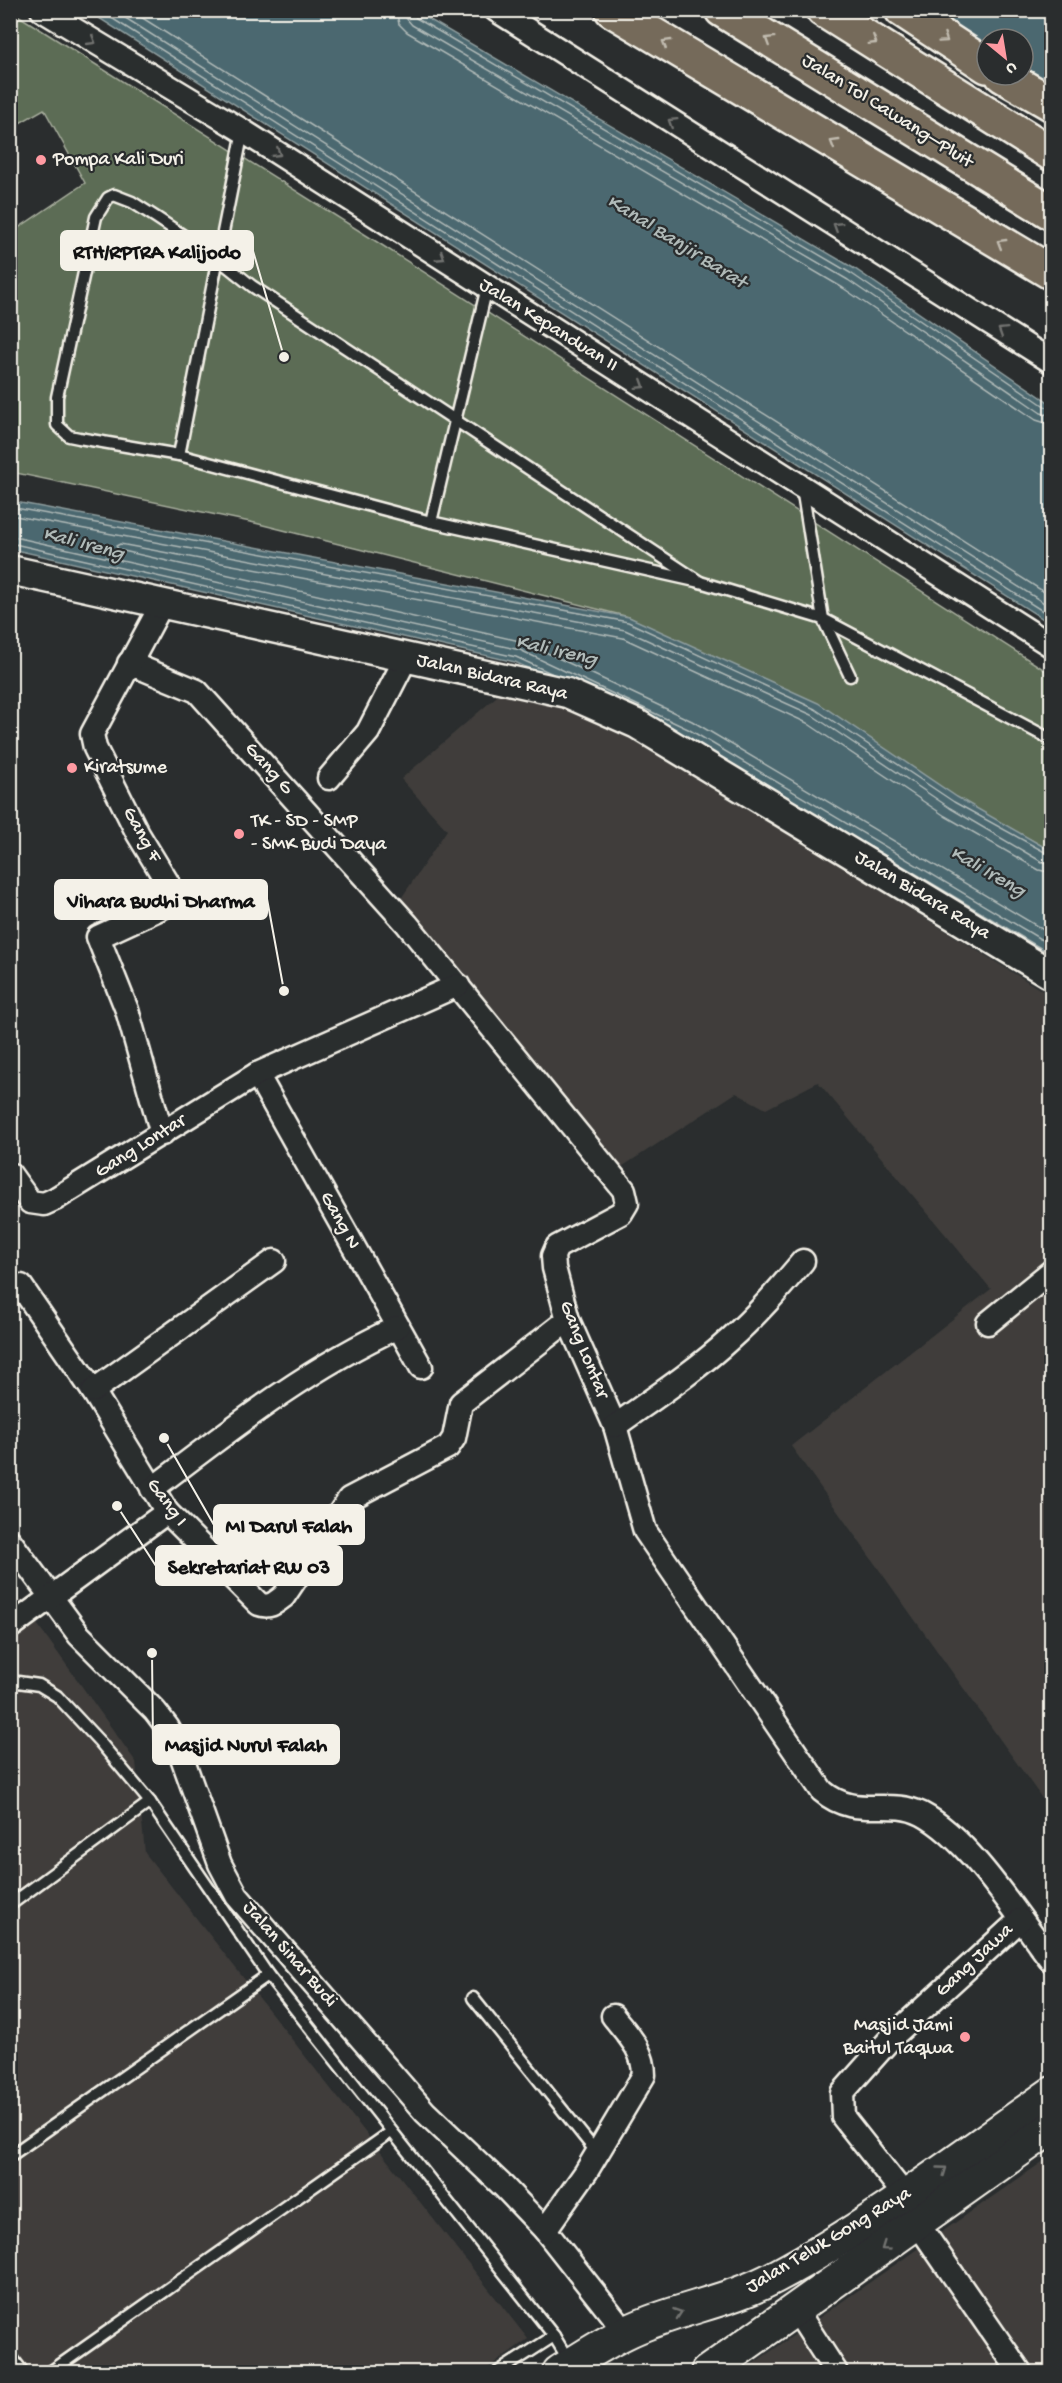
<svg xmlns="http://www.w3.org/2000/svg" width="1062" height="2383" font-family="'Gochi Hand',sans-serif">
  <style>
    .built { fill: #3f3d3b }
    .green { fill: #5c6c54; stroke: #a8ae9e; stroke-width: 1.5 }
    .water { fill: #4b676f; stroke: #8f9e9f; stroke-width: 1.5 }
    .lines { fill: none; stroke-linecap: round; stroke-linejoin: round }
    .shore { stroke: #b0bab8; stroke-width: 1.5 }
    .service-casing { stroke: #f4f1e8; stroke-width: 15 }
    .minor-casing { stroke: #f4f1e8; stroke-width: 27 }
    .tertiary-casing { stroke: #f4f1e8; stroke-width: 33 }
    .secondary-casing { stroke: #f4f1e8; stroke-width: 36 }
    .motorway-casing { stroke: #f4f1e8; stroke-width: 38 }
    .service { stroke: #2a2d2e; stroke-width: 10 }
    .minor { stroke: #2a2d2e; stroke-width: 22 }
    .tertiary { stroke: #2a2d2e; stroke-width: 28 }
    .secondary { stroke: #2a2d2e; stroke-width: 32 }
    .motorway { stroke: #746a5a; stroke-width: 33 }
    .oneway { stroke: #c1bbaf }
    .oneway2 { stroke: #71726f }
    .poi-dot { fill: #ff9aa2; stroke: #2a2d2e; stroke-width: 2 }
    .labels { text-anchor: middle; dominant-baseline: central; stroke-width: 4.5; stroke-linejoin: round; paint-order: stroke }
    .street-label { font-size: 20px; fill: #f4f1e8; stroke: #2a2d2e }
    .poi-label { font-size: 20px; fill: #f4f1e8; stroke: #2a2d2e; text-anchor: start }
    .water-label { font-size: 21px; font-style: italic; fill: #b0bab8; stroke: #2a2d2e }
    .leader { fill: none; stroke: #f4f1e8; stroke-width: 2 }
    .callout-dot { fill: #f4f1e8; stroke: #2a2d2e; stroke-width: 2 }
    .callout { fill: #f4f1e8; stroke: #f4f1e8; stroke-width: 2 }
    .callout-label { font-size: 21px; text-anchor: middle; font-weight: bold; fill: #111 }
  </style>
  <rect width="100%" height="100%" fill="#2a2d2e"/>
  <filter id="ink" filterUnits="userSpaceOnUse"><feTurbulence type="fractalNoise" baseFrequency=".0167" numOctaves="2"/><feDisplacementMap in="SourceGraphic" scale="12" xChannelSelector="R" yChannelSelector="G"/><feConvolveMatrix kernelMatrix="1 2 1 2 8 2 1 2 1" color-interpolation-filters="sRGB"/></filter>
  <g filter="url(#ink)">
    <g class="built">
      <path d="M 503,691 L 586,708 L 1051,996 L 1051,1811 L 791,1446 L 991,1289 L 818,1082 L 766,1109 L 736,1093 L 606,1177 L 398,903 L 447,830 L 401,779 Z"/>
      <path d="M 10,1586 L 136,1762 L 145,1853 L 528,2339 L 482,2372 L 11,2372 Z"/>
      <path d="M 1051,2156 L 1051,2372 L 741,2372 Z"/>
    </g>
    <path class="green" d="M 11,11 L 377,242 L 1051,674 L 1051,851 L 629,617 L 255,523 L 11,472 L 11,233 L 85,183 L 44,109 L 11,128 Z"/>
    <g class="water">
      <path d="M 88,11 L 415,11 L 855,269 L 1051,404 L 1051,624 Z"/>
      <path d="M 918,11 L 1051,11 L 1051,96 L 1023,75 L 1023,39 L 987,39 L 987,56 Z"/>
      <path d="M 10,501 L 629,617 L 818,703 L 957,797 L 1051,851 L 1051,962 L 681,741 L 515,662 L 11,549 Z"/>
    </g>
    <g class="lines">
      <g class="shore">
        <path d="M 99,10 L 1052,617"/>
        <path d="M 113,10 L 1052,608"/>
        <path d="M 130,10 L 1052,597"/>
        <path d="M 396,10 L 399,24 L 407,32 L 843,288 L 1036,420 L 1052,425"/>
        <path d="M 405,10 L 406,18 L 412,25 L 848,280 L 1041,413 L 1052,416"/>
        <path d="M 413,10 L 416,18 L 852,274 L 1046,407 L 1052,408"/>
        <path d="M 10,507 L 628,622 L 815,709 L 954,802 L 1052,856"/>
        <path d="M 10,515 L 625,630 L 812,715 L 950,808 L 1042,862 L 1052,864"/>
        <path d="M 10,536 L 520,650 L 688,729 L 1052,946"/>
        <path d="M 10,543 L 516,657 L 553,674"/>
        <path d="M 871,847 L 1052,955"/>
        <path d="M 1052,873 L 1039,870 L 945,816 L 807,723 L 623,638 L 120,544 L 116,546 L 119,550 L 524,642 L 692,721 L 1052,935"/>
      </g>
      <g class="service-casing">
        <g id="service">
          <path d="M 487,287 L 431,522 L 179,455 L 79,438 L 69,436 L 57,425 L 57,397 L 96,217 L 108,198 L 114,195 L 132,202 L 157,218 L 217,258 L 252,286 L 700,582"/>
          <path d="M 179,455 L 243,131"/>
          <path d="M 802,488 L 823,619 L 850,676"/>
          <path d="M 431,522 L 700,582 L 823,619 L 1052,740"/>
          <path d="M 10,1685 L 18,1682 L 39,1685 L 57,1696 L 99,1741 L 150,1802 L 268,1975 L 554,2336 L 569,2361"/>
          <path d="M 10,1905 L 150,1802"/>
          <path d="M 473,1998 L 597,2153"/>
          <path d="M 10,2156 L 268,1975"/>
          <path d="M 10,2355 L 23,2372"/>
          <path d="M 50,2372 L 391,2132"/>
          <path d="M 498,2372 L 554,2336"/>
        </g>
      </g>
      <g class="minor-casing">
        <g id="minor">
          <path d="M 42,10 L 243,131 L 1052,646"/>
          <path d="M 496,10 L 1052,362"/>
          <path d="M 129,663 L 197,691 L 407,924 L 624,1190 L 627,1203 L 621,1213 L 557,1247 L 553,1256 L 554,1268 L 568,1320 L 615,1426 L 645,1531 L 822,1791 C 856,1820 887,1797 922,1814 C 971,1840 1018,1917 1052,1961"/>
          <path d="M 329,778 L 368,732 L 406,658"/>
          <path d="M 257,1074 L 421,1367"/>
          <path d="M 162,1134 L 127,1010 L 98,937 L 178,900 L 138,834 L 95,748 L 92,734 L 163,602"/>
          <path d="M 10,1174 L 30,1202 L 44,1204 L 55,1199 L 257,1074 L 458,985"/>
          <path d="M 21,1286 L 93,1391 L 167,1512 L 259,1604 C 270,1608 275,1603 284,1596 L 349,1499 L 448,1447 L 454,1438 L 461,1403 L 568,1320"/>
          <path d="M 988,1323 L 1052,1271"/>
          <path d="M 93,1391 L 274,1261"/>
          <path d="M 615,1426 C 654,1398 694,1372 730,1339 C 757,1315 780,1288 803,1261"/>
          <path d="M 152,1489 C 231,1429 308,1368 398,1327"/>
          <path d="M 10,1541 L 79,1635 L 155,1711 L 168,1728 L 178,1746 L 220,1864 L 237,1896 L 425,2112 L 504,2187 L 545,2230 L 626,2333"/>
          <path d="M 10,1627 L 167,1512"/>
          <path d="M 906,2197 L 843,2117 L 842,2093 L 892,2037 L 1020,1920"/>
          <path d="M 918,2224 L 1020,2372"/>
          <path d="M 545,2230 L 586,2172 L 644,2075 C 644,2050 628,2035 613,2016"/>
          <path d="M 796,2310 L 836,2372"/>
        </g>
      </g>
      <g class="tertiary-casing">
        <path id="tertiary" d="M 10,570 L 567,693 L 637,724 L 1052,975"/>
      </g>
      <g class="secondary-casing">
        <g id="secondary">
          <path d="M 559,2372 C 580,2359 602,2344 625,2333 C 673,2309 727,2303 775,2277 C 872,2225 961,2157 1052,2093"/>
          <path d="M 707,2372 L 1052,2127"/>
        </g>
      </g>
      <g class="motorway-casing">
        <g id="motorway">
          <path d="M 612,10 L 1052,273"/>
          <path d="M 722,10 L 1052,213"/>
          <path d="M 823,10 L 1052,154"/>
          <path d="M 902,10 L 987,66"/>
          <path d="M 1002,75 L 1052,104"/>
        </g>
      </g>
      <use href="#service" class="service"/>
      <use href="#minor" class="minor"/>
      <use href="#tertiary" class="tertiary"/>
      <use href="#secondary" class="secondary"/>
      <use href="#motorway" class="motorway"/>
    </g>
    <defs><path id="oneway-chevron" d="M-2-3.5L2.5 0L-2 3.5" fill="none" stroke-width="1.6" stroke-linecap="round" stroke-linejoin="round" transform="scale(1.5)"/></defs>
    <g class="oneway">
      <use href="#oneway-chevron" transform="translate(944 39) rotate(34)"/>
      <use href="#oneway-chevron" transform="translate(769 40) rotate(-148)"/>
      <use href="#oneway-chevron" transform="translate(873 41) rotate(32)"/>
      <use href="#oneway-chevron" transform="translate(666 43) rotate(-149)"/>
      <use href="#oneway-chevron" transform="translate(834 143) rotate(-149)"/>
      <use href="#oneway-chevron" transform="translate(1001 243) rotate(-149)"/>
    </g>
    <g class="oneway2">
      <use href="#oneway-chevron" transform="translate(92 41) rotate(31)"/>
      <use href="#oneway-chevron" transform="translate(672 122) rotate(-148)"/>
      <use href="#oneway-chevron" transform="translate(277 153) rotate(32)"/>
      <use href="#oneway-chevron" transform="translate(837 226) rotate(-148)"/>
      <use href="#oneway-chevron" transform="translate(441 257) rotate(33)"/>
      <use href="#oneway-chevron" transform="translate(1002 331) rotate(-148)"/>
      <use href="#oneway-chevron" transform="translate(641 385) rotate(32)"/>
      <use href="#oneway-chevron" transform="translate(943 2170) rotate(-36)"/>
      <use href="#oneway-chevron" transform="translate(885 2247) rotate(145)"/>
      <use href="#oneway-chevron" transform="translate(678 2313) rotate(-19)"/>
    </g>
  </g>
  <g class="poi-dot">
    <circle cx="41" cy="160" r="6"/>
    <circle cx="72" cy="768" r="6"/>
    <circle cx="239" cy="834" r="6"/>
    <circle cx="965" cy="2037" r="6"/>
  </g>
  <g class="labels">
    <g class="street-label">
      <text transform="translate(887 112) rotate(32)">Jalan Tol Cawang–Pluit</text>
      <text transform="translate(548 326) rotate(32)">Jalan Kepanduan II</text>
      <text transform="translate(492 678) rotate(13)">Jalan Bidara Raya</text>
      <text transform="translate(268 769) rotate(48)">Gang G</text>
      <text transform="translate(141 835) rotate(61)">Gang F</text>
      <text transform="translate(922 896) rotate(31)">Jalan Bidara Raya</text>
      <text transform="translate(141 1147) rotate(-32)">Gang Lontar</text>
      <text transform="translate(339 1221) rotate(61)">Gang N</text>
      <text transform="translate(583 1350) rotate(68)">Gang Lontar</text>
      <text transform="translate(166 1503) rotate(53)">Gang I</text>
      <text transform="translate(289 1955) rotate(49)">Jalan Sinar Budi</text>
      <text transform="translate(975 1961) rotate(-43)">Gang Jawa</text>
      <text transform="translate(829 2241) rotate(-31)">Jalan Teluk Gong Raya</text>
    </g>
    <g class="poi-label">
      <text x="53" y="160">Pompa Kali Duri</text>
      <text x="84" y="768">Kiratsume</text>
      <text x="251" y="822">TK - SD - SMP<tspan x="251" dy="23">- SMK Budi Daya</tspan></text>
      <text x="953" y="2026" text-anchor="end">Masjid Jami<tspan x="953" dy="23">Baitul Taqwa</tspan></text>
    </g>
    <g class="water-label">
      <text transform="translate(676 243) rotate(32)">Kanal Banjir Barat</text>
      <text transform="translate(83 545) rotate(15)">Kali Ireng</text>
      <text transform="translate(556 652) rotate(13)">Kali Ireng</text>
      <text transform="translate(987 873) rotate(30)">Kali Ireng</text>
    </g>
  </g>
  <path class="leader" d="M284 357L253 251M284 991L267 899M164 1438L214 1525M117 1506L156 1566M152 1653L153 1744"/>
  <g class="callout-dot">
    <circle cx="284" cy="357" r="6"/>
    <circle cx="284" cy="991" r="6"/>
    <circle cx="164" cy="1438" r="6"/>
    <circle cx="117" cy="1506" r="6"/>
    <circle cx="152" cy="1653" r="6"/>
  </g>
  <g class="callout">
    <rect x="61" y="231" width="192" height="39" rx="6"/>
    <rect x="55" y="880" width="212" height="39" rx="6"/>
    <rect x="214" y="1505" width="150" height="39" rx="6"/>
    <rect x="156" y="1546" width="186" height="39" rx="6"/>
    <rect x="153" y="1725" width="186" height="39" rx="6"/>
  </g>
  <g class="callout-label">
    <text x="157" y="258">RTH/RPTRA Kalijodo</text>
    <text x="161" y="907">Vihara Budhi Dharma</text>
    <text x="289" y="1532">MI Darul Falah</text>
    <text x="249" y="1573">Sekretariat RW 03</text>
    <text x="246" y="1751">Masjid Nurul Falah</text>
  </g>
  <rect width="1062" height="2383" fill="none" stroke="#2a2d2e" stroke-width="36"/>
  <rect x="18" y="18" width="1026" height="2347" fill="none" stroke="#f4f1e8" stroke-width="2" filter="url(#ink)"/>
  <g transform="translate(1005 57) rotate(150)"><circle r="28" fill="#2a2d2e" stroke="#7b7b78" stroke-width="1.5"/>
  <path d="M0-4.5L10 22L0 15L-10 22Z" fill="#ff9aa2"/>
  <text y="-9" font-size="16" font-weight="bold" text-anchor="middle" fill="#f4f1e8">U</text>
  </g>
</svg>
